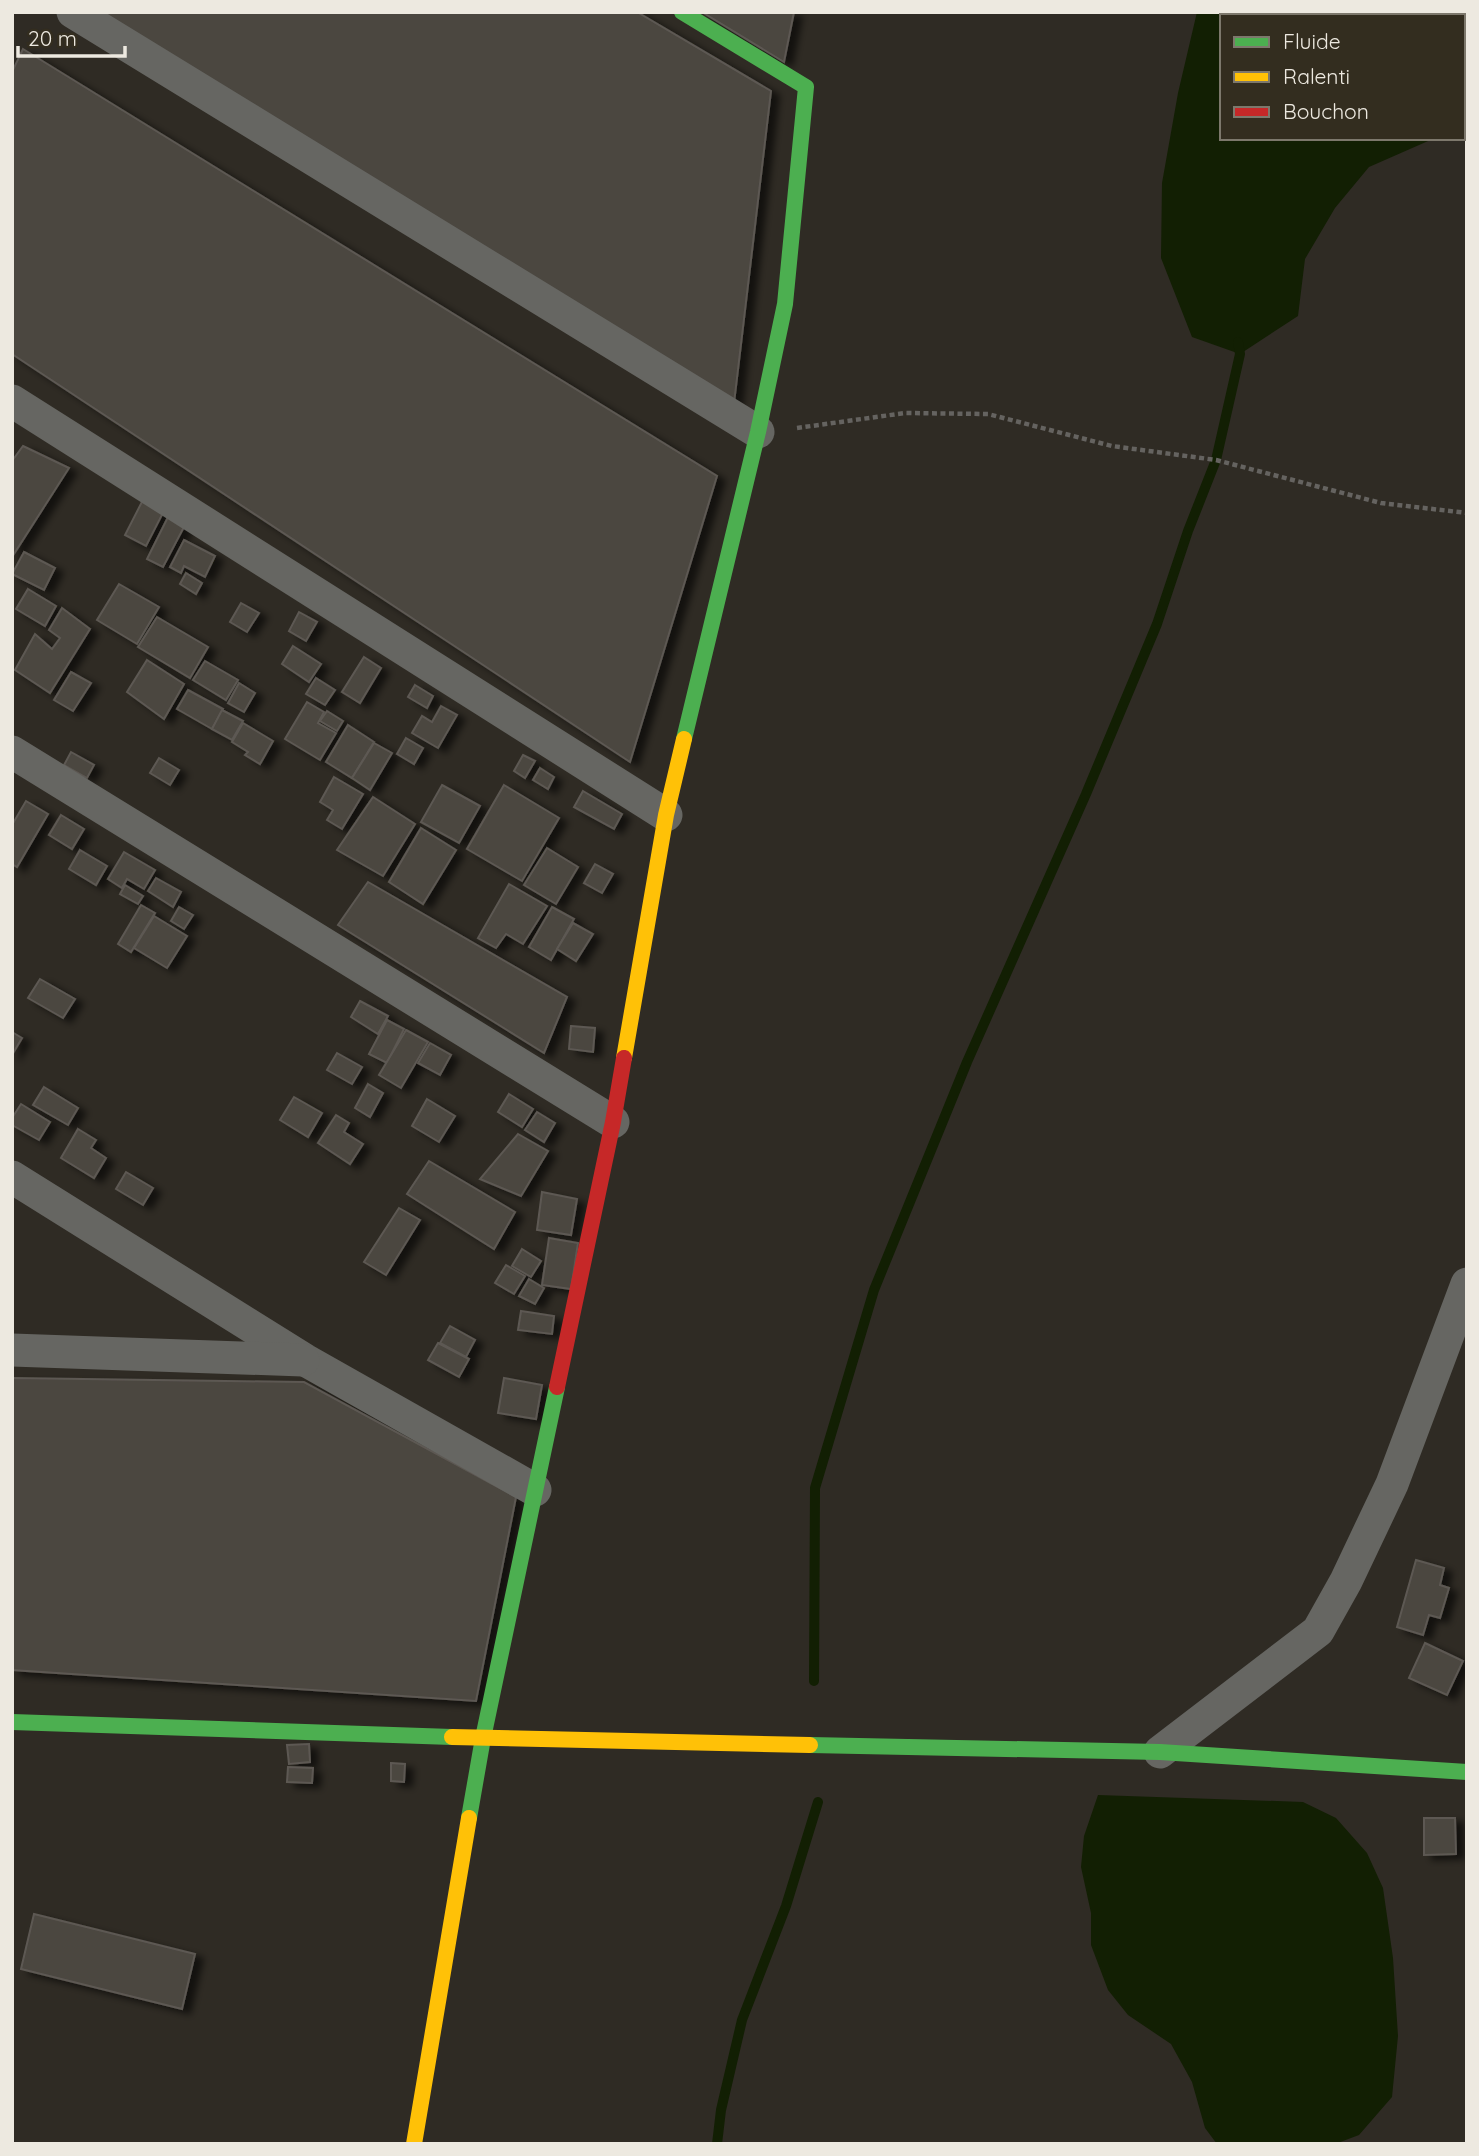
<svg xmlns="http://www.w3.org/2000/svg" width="1479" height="2156" font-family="Quicksand,sans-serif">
	<defs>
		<filter id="shadow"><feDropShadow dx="8" dy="4.5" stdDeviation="3.5" flood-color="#0009"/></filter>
	</defs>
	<rect width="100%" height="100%" fill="#2f2b24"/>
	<g fill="#121f03">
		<path d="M1197,12H1467V126L1463,127V16H1222V138H1435L1369,167L1335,208L1305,259L1298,316L1240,354L1192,337L1161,258L1162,183L1178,93Z"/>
		<path d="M1098,1795L1303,1802L1336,1818L1367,1853L1383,1888L1393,1958L1398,2036L1392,2097L1359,2135L1335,2144H1217L1205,2128L1192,2082L1171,2044L1128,2015L1108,1990L1091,1945V1913L1081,1867L1084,1836Z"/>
	</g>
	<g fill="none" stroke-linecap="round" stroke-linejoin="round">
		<g stroke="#121f03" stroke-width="10">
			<path d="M814,1681L815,1488L874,1290L967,1062L1086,794L1157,624L1188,531L1216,460L1240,354L1238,342"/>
			<path d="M717,2144L721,2110L742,2020L786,1906L818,1802"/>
		</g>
	</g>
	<g fill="#4b4640" stroke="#5d5953" stroke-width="2" filter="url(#shadow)">
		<path d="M85,12H637L771,91L734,403Z"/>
		<path d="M702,12H794L784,62Z"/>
		<path d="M23,49L717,476L630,762L12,354V72Z"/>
		<path d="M23,446L69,468L12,557V461Z"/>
		<path d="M147,492L168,503L146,546L125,535Z"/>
		<path d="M168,517L185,525L163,567L147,559Z"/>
		<path d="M184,540L215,556L205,577L184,566L181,573L170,567Z"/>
		<path d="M24,552L55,568L44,590L12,574Z"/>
		<path d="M186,573L202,583L196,594L180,584Z"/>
		<path d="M119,584L159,607L137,644L97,620Z"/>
		<path d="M28,589L56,606L45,626L16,609Z"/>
		<path d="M241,603L259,613L247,632L230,622Z"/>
		<path d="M62,608L90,629L50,693L15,670L35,634L52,649L60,638L49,630Z"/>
		<path d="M299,612L317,622L306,641L289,631Z"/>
		<path d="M157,617L208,647L190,678L138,647Z"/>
		<path d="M293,646L321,664L309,682L282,664Z"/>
		<path d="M364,657L381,668L360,703L342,692Z"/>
		<path d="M147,660L184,684L164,719L127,692Z"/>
		<path d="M205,661L238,680L226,700L193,680Z"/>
		<path d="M71,672L91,683L73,711L54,700Z"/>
		<path d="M316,678L335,690L325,705L306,694Z"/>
		<path d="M239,683L255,693L244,712L228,703Z"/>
		<path d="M415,685L433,696L427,708L408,697Z"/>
		<path d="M188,690L223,709L212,729L177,709Z"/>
		<path d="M307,702L324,712L318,723L336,733L320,760L285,739Z"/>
		<path d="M441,706L457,715L438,748L412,733L422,716L432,722Z"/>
		<path d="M222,710L243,721L232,740L212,729Z"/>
		<path d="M327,711L343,721L337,731L320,721Z"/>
		<path d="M243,723L273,741L260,764L245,755L248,752L232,742Z"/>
		<path d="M348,725L374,742L352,778L326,762Z"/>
		<path d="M406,738L423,748L414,764L397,754Z"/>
		<path d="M374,743L392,753L370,790L352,778Z"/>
		<path d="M71,752L94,765L87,778L64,765Z"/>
		<path d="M523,755L535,761L525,778L514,771Z"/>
		<path d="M159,758L179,770L170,785L150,773Z"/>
		<path d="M540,768L554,777L548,789L533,780Z"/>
		<path d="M334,777L363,794L342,829L327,820L333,810L320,802Z"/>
		<path d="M442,785L480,806L459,843L421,822Z"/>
		<path d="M504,785L559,818L522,881L467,849Z"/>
		<path d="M583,791L622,814L614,829L574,807Z"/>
		<path d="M373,797L415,824L383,876L337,850Z"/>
		<path d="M26,801L48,814L17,867L12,864V825Z"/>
		<path d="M61,815L84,829L72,849L49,835Z"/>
		<path d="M421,828L456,850L423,904L389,882Z"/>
		<path d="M547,848L578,867L556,904L524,885Z"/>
		<path d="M80,850L107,866L96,885L69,869Z"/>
		<path d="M124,852L155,870L144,889L127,879L122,888L108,879Z"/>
		<path d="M595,864L613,874L602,893L584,883Z"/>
		<path d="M156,878L181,892L173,907L148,891Z"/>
		<path d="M368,882L567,997L544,1053L338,925Z"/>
		<path d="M509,884L547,906L523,944L506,934L496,948L478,938Z"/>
		<path d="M125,885L143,896L138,904L120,894Z"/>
		<path d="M141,905L155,913L131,952L118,944Z"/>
		<path d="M179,907L193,915L184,929L171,921Z"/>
		<path d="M552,907L574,919L551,960L529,947Z"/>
		<path d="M154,916L187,936L167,968L134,948Z"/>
		<path d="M573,923L593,934L576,961L557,949Z"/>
		<path d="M40,979L75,999L63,1018L28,998Z"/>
		<path d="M360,1001L388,1016L378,1034L351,1017Z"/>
		<path d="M387,1020L404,1029L387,1063L369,1054Z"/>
		<path d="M571,1026L595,1028L593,1052L569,1049Z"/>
		<path d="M406,1030L428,1042L401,1088L379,1075Z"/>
		<path d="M12,1032L22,1038L12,1055Z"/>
		<path d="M430,1043L451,1055L440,1075L418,1063Z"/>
		<path d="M337,1053L362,1067L352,1084L327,1070Z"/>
		<path d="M368,1084L383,1093L370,1117L355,1108Z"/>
		<path d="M44,1087L78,1108L68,1125L33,1105Z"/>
		<path d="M509,1094L533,1109L522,1127L498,1112Z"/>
		<path d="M294,1097L322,1113L308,1137L280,1120Z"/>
		<path d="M427,1099L455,1116L439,1142L412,1126Z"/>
		<path d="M21,1104L50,1122L39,1140L12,1125V1118Z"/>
		<path d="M537,1112L555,1123L544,1142L525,1130Z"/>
		<path d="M336,1115L349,1123L344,1132L363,1144L350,1164L318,1143Z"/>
		<path d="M78,1129L96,1140L91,1148L106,1158L94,1178L61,1158Z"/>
		<path d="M518,1134L548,1151L521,1196L480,1179Z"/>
		<path d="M429,1161L515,1212L494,1249L407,1194Z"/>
		<path d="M126,1172L153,1188L143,1205L116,1189Z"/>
		<path d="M542,1192L577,1199L571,1235L537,1230Z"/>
		<path d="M399,1208L420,1220L386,1275L364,1262Z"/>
		<path d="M549,1238L578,1243L571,1289L542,1285Z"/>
		<path d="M522,1249L541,1261L531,1277L512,1266Z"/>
		<path d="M506,1265L525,1276L514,1294L495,1283Z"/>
		<path d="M529,1279L544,1288L535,1304L519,1296Z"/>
		<path d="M521,1311L554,1316L552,1334L518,1330Z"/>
		<path d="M450,1326L475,1340L466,1357L440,1343Z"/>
		<path d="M438,1343L469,1359L459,1377L428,1360Z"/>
		<path d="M12,1378L304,1382L516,1497L476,1701L12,1670Z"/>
		<path d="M504,1378L542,1385L536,1419L498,1413Z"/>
		<path d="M1416,1560L1444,1568L1440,1585L1449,1588L1440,1618L1429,1615L1423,1635L1397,1627Z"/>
		<path d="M1425,1643L1463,1661L1447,1695L1409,1678Z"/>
		<path d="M309,1744L310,1762L289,1764L287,1745Z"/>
		<path d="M391,1763L405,1764L404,1782L391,1781Z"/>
		<path d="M288,1767L313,1768L312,1783L287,1782Z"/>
		<path d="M1424,1818H1455L1456,1854L1424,1855Z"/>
		<path d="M34,1914L195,1954L182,2009L21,1969Z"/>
	</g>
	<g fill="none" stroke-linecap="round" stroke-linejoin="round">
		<path stroke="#656360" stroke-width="4.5" stroke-dasharray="5 3.5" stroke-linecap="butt" d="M797,428L905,413L988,414L1112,446L1216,460L1381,503L1467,513"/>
		<g stroke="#666662" stroke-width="33">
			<path d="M73,12L758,432"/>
			<path d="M12,401L666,815"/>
			<path d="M12,752L613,1122"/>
			<path d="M12,1177L305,1360L535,1490"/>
			<path d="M12,1350L303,1360"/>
			<path d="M1160,1752L1318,1631L1346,1581L1392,1484L1467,1284"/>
		</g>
		<g stroke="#4caf50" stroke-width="16">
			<path d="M682,12L806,87L785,304L758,432L684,739"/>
			<path d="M12,1722L452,1737"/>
			<path d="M810,1745L1160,1752L1467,1772"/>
			<path d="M469,1818L483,1738L557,1387"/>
		</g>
		<g stroke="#ffc107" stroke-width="16">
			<path d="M624,1058L666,815L684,739"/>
			<path d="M452,1737L810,1745"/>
			<path d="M414,2144L469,1818"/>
		</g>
		<path stroke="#c62828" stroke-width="16" d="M557,1387L613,1122L624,1058"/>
	</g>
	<rect width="1479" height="2156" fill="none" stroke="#ede9e0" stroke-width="28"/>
	<rect x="1220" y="14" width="245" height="126" fill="#332d1f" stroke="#7d786c" stroke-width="2"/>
	<rect x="1234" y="37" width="35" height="10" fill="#4caf50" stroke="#7d786c" stroke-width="2"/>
	<text x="1283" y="49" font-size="21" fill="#ede9e0">Fluide</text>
	<rect x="1234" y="72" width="35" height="10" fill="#ffc107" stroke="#7d786c" stroke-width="2"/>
	<text x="1283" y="84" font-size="21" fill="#ede9e0">Ralenti</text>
	<rect x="1234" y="107" width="35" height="10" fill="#c62828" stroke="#7d786c" stroke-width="2"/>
	<text x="1283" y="119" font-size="21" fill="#ede9e0">Bouchon</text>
	<path d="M18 46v10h107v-10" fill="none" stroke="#ede9e0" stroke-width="3.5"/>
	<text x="28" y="46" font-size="21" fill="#ede9e0" stroke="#332d1f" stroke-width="5" paint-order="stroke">20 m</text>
</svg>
